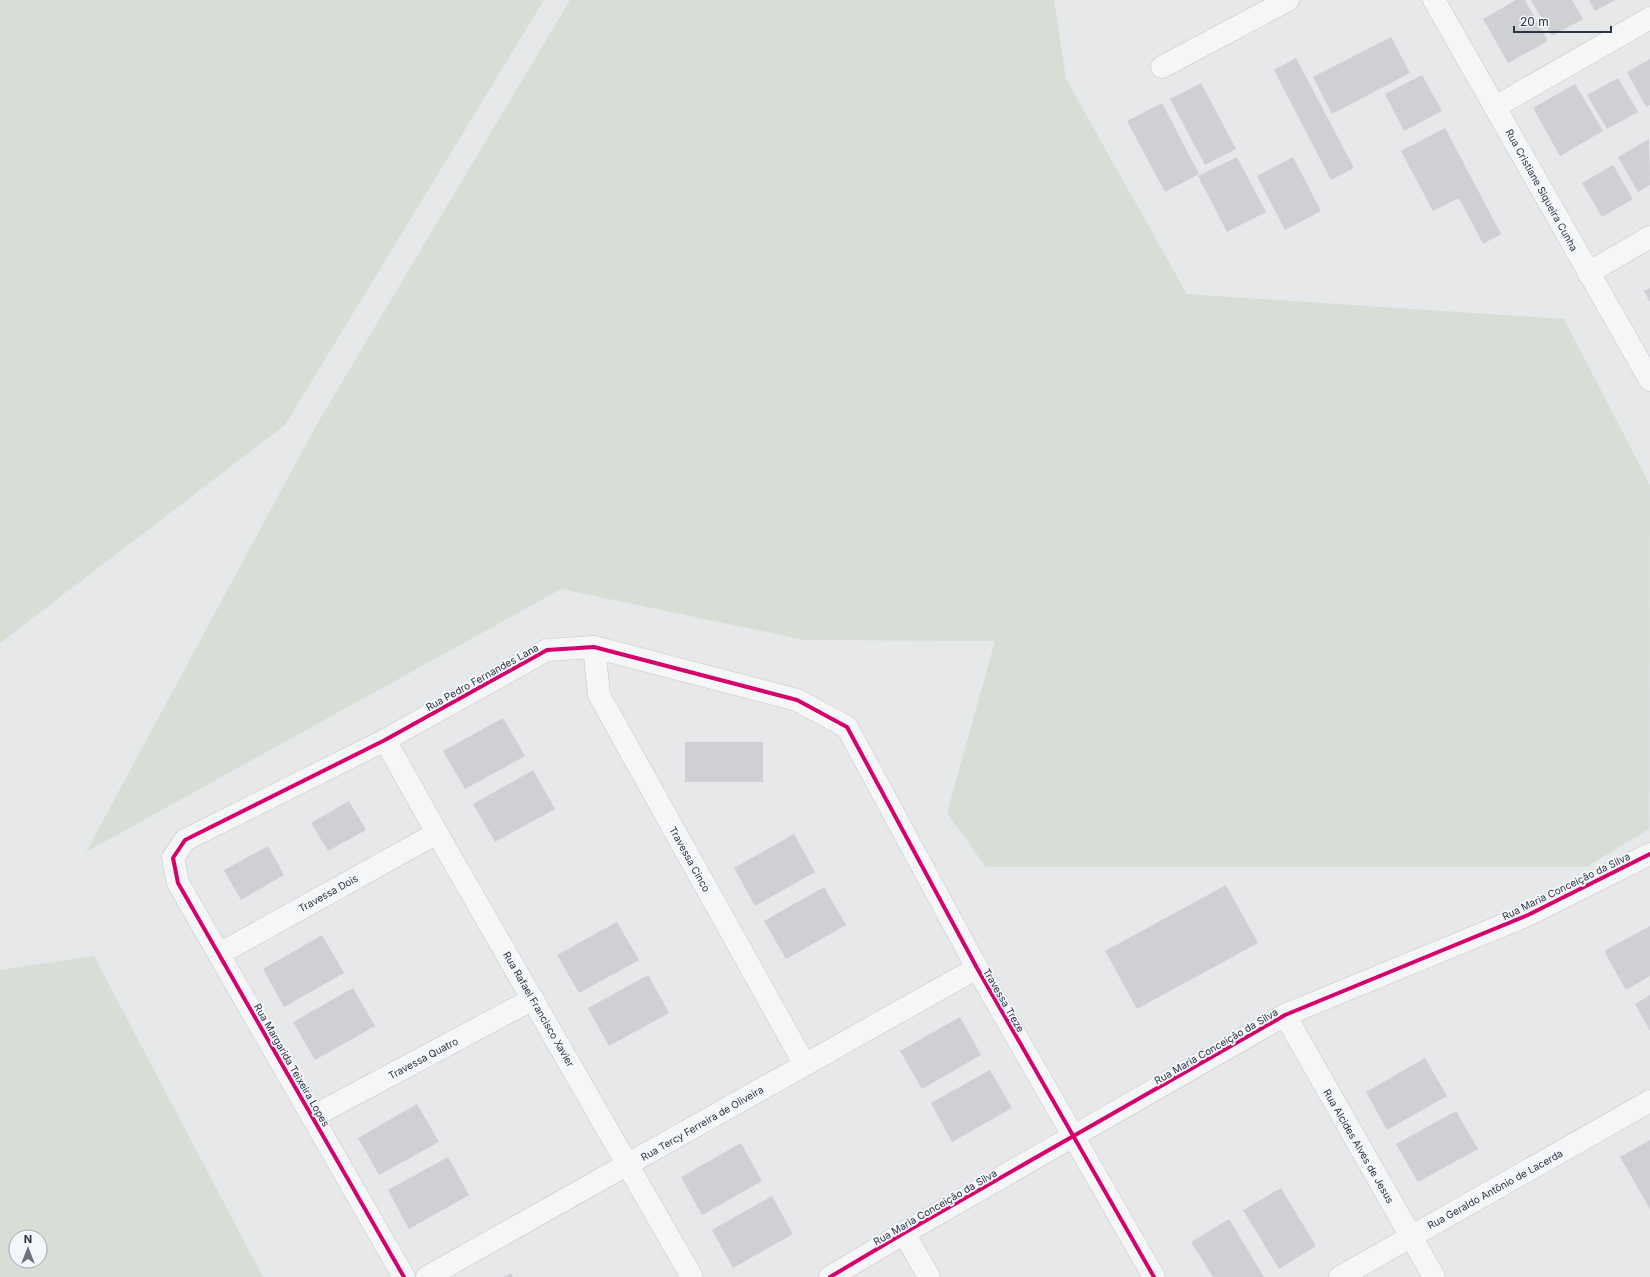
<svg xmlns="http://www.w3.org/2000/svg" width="1650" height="1277" font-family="Inter,sans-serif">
	<rect width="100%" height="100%" fill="#e6e8ea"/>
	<g fill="#d6ded6" fill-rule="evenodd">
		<path d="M0,0H544L285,425L0,643Z"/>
		<path d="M570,0H1054L1066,79L1187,294L1564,319L1650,485L1649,829L1586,867H986L947,813L995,641L805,640L561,589L86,852L317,424Z"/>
		<path d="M94,956L263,1277H0V970ZM16,1237H40V1261H16Z"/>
	</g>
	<g fill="#ced0d3">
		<path d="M1516,0H1525L1548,41L1508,63L1483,19Z"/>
		<path d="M1531,0H1572L1583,19L1552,36Z"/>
		<path d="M1589,0H1615L1595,11Z"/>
		<path d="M1391,37L1410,73L1332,114L1313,77Z"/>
		<path d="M1296,58L1354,168L1331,180L1274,70Z"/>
		<path d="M1650,59V105L1646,107L1627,72Z"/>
		<path d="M1422,75L1442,111L1404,131L1385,94Z"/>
		<path d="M1618,78L1638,112L1607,129L1587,95Z"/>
		<path d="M1201,83L1236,149L1205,165L1170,99Z"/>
		<path d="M1575,84L1603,131L1560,156L1533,108Z"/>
		<path d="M1162,103L1199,174L1165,192L1127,121Z"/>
		<path d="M1445,128L1501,234L1483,244L1459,198L1433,211L1401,151Z"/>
		<path d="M1649,139L1650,185L1638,192L1618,157Z"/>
		<path d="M1237,157L1266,212L1227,232L1198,176Z"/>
		<path d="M1293,157L1321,211L1285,230L1257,176Z"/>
		<path d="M1613,165L1633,199L1602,217L1582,183Z"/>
		<path d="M1650,288V302L1644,291Z"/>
		<path d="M503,718L525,756L465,789L443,751Z"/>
		<rect x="685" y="742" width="78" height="40"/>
		<path d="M533,770L555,809L495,842L473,804Z"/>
		<path d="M349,801L366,830L328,851L311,823Z"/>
		<path d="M794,834L815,872L755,906L734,868Z"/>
		<path d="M268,846L284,875L241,900L224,870Z"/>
		<path d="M1226,885L1258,943L1137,1009L1105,951Z"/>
		<path d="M824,887L846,925L786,959L764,921Z"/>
		<path d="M617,922L639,960L579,993L557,955Z"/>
		<path d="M1650,926V976L1626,990L1604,951Z"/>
		<path d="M322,935L344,973L284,1007L263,969Z"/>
		<path d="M648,975L669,1013L609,1046L588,1008Z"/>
		<path d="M353,988L375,1026L315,1060L293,1022Z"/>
		<path d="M1650,995V1031L1635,1004Z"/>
		<path d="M960,1017L981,1055L922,1089L900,1051Z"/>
		<path d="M1425,1058L1447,1096L1387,1130L1366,1092Z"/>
		<path d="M990,1070L1012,1108L952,1142L931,1103Z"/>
		<path d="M417,1104L439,1142L379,1175L358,1138Z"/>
		<path d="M1456,1111L1478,1149L1418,1182L1396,1144Z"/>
		<path d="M1650,1140V1209L1620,1157Z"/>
		<path d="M741,1143L762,1181L702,1215L681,1177Z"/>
		<path d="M448,1157L469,1195L409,1229L388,1190Z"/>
		<path d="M1281,1188L1316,1246L1279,1269L1243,1210Z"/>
		<path d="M772,1196L793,1234L733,1268L712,1230Z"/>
		<path d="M1229,1219L1264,1277H1213L1191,1242Z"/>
		<path d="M511,1273L513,1277H504Z"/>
	</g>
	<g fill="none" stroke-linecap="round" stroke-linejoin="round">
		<defs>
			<g id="minor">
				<path d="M1434,0L1650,380"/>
				<path d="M1162,67L1288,0"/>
				<path d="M1495,107L1650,18"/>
				<path d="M1588,273L1650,237"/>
				<path d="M594,647L599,695L805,1065"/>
				<path d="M385,740L437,833L692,1277"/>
				<path d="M219,954L437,833"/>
				<path d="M1285,1015L1434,1277"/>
				<path d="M312,1117L533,999"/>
				<path d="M904,1233L929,1277"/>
				<path d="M404,1277L178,883L173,858L185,840L385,740L547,650L594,647L797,700L847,727L977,968L1154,1277"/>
				<path d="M427,1277L977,968"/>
				<path d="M830,1277L904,1233L1285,1015L1528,915L1650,854"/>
				<path d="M1340,1277L1650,1101"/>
			</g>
		</defs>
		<use href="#minor" stroke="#c4c6c8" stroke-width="23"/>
		<use href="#minor" stroke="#f5f6f7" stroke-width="22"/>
		<defs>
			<g id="cycleway">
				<path d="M404,1277L178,883L173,858L185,840L385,740L547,650L594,647L797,700L847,727L977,968L1154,1277"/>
				<path d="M830,1277L904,1233L1285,1015L1528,915L1650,854"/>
			</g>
		</defs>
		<use href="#cycleway" stroke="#f4f6f9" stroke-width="6"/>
		<use href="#cycleway" stroke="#d6006c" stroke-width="4"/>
	</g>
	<g text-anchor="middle" stroke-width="4" stroke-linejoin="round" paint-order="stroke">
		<g font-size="10" fill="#2b3445" stroke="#f4f6f9">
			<text transform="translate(1542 190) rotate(61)" y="4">Rua Cristiane Siqueira Cunha</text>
			<text transform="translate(482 677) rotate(-29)" y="4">Rua Pedro Fernandes Lana</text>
			<text transform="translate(690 859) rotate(61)" y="4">Travessa Cinco</text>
			<text transform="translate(1566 886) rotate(-26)" y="4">Rua Maria Conceição da Silva</text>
			<text transform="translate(328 893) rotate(-29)" y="4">Travessa Dois</text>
			<text transform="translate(1004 1000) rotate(60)" y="4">Travessa Treze</text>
			<text transform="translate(539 1009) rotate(60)" y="4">Rua Rafael Francisco Xavier</text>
			<text transform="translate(1216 1046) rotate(-30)" y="4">Rua Maria Conceição da Silva</text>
			<text transform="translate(423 1058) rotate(-28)" y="4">Travessa Quatro</text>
			<text transform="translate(292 1065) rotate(60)" y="4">Rua Margarida Teixeira Lopes</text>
			<text transform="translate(702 1123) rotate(-30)" y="4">Rua Tercy Ferreira de Oliveira</text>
			<text transform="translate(1359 1146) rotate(60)" y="4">Rua Alcides Alves de Jesus</text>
			<text transform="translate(1495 1189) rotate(-29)" y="4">Rua Geraldo Antônio de Lacerda</text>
			<text transform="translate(935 1207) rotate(-30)" y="4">Rua Maria Conceição da Silva</text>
		</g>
	</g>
	<g transform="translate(28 1249)"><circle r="19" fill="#f4f6f9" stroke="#a4a8b1"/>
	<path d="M0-3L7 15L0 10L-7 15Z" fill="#6c737f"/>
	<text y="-6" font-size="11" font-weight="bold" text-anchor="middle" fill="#2b3445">N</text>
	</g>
	<path d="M1514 26v6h97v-6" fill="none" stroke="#2b3445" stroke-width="2"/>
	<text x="1520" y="26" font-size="12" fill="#2b3445" stroke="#f4f6f9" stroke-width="3" paint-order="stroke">20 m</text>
</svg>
